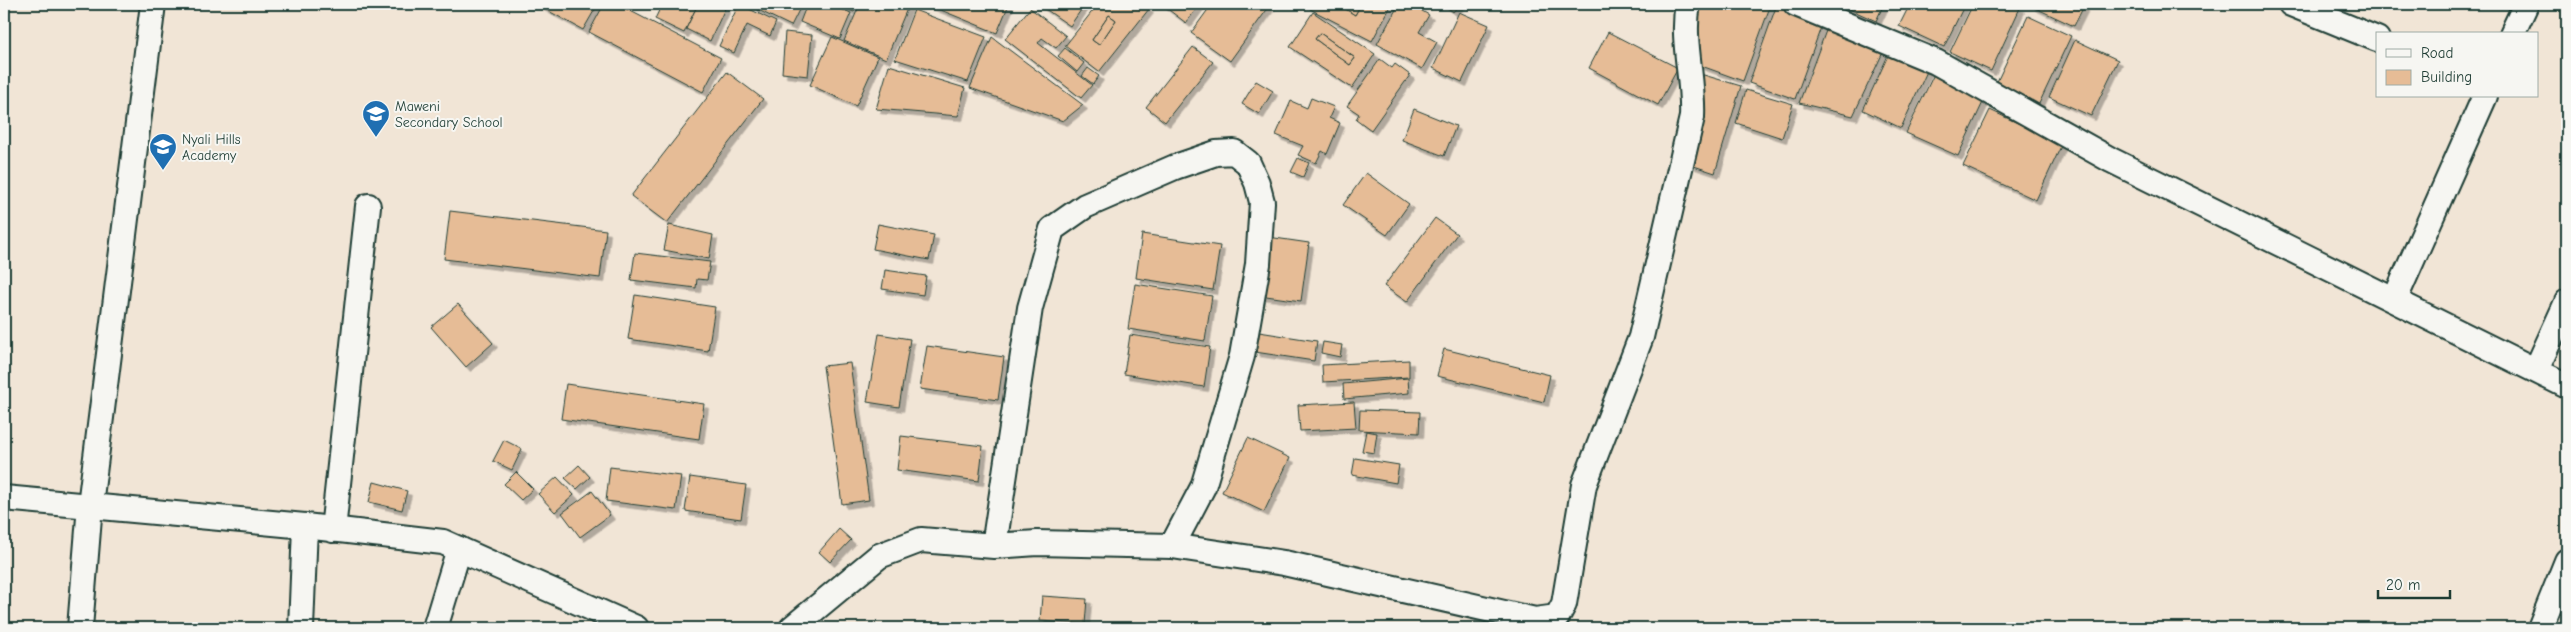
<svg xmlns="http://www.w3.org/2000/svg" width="2571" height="632" font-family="'Comic Neue',sans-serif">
	<defs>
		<filter id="shadow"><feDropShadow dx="4.5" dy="4.5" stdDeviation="0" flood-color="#0004"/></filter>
	</defs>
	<rect width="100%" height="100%" fill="#f1e5d6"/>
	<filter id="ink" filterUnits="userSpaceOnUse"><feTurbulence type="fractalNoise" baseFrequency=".02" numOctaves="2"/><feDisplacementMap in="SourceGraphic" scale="10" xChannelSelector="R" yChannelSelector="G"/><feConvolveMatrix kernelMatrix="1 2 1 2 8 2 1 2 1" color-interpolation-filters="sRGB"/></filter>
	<g filter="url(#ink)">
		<g fill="#e6bc96" stroke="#1f3d34" fill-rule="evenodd" filter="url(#shadow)">
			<path d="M536,4H598L583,30Z"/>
			<path d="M604,4H617L721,58L703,92L589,32Z"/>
			<path d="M662,4H698L684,33L655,19Z"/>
			<path d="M698,4H727L710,41L686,29Z"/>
			<path d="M739,4L776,22L770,36L747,25L734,53L719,46Z"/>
			<path d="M756,4H791L800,8L791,26L754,8Z"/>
			<path d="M807,4H828L851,13L840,39L800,22Z"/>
			<path d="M842,4H857L854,12L840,7Z"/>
			<path d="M860,4H909L886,59L844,41Z"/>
			<path d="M926,4H971L979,7L980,4H1009L997,33Z"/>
			<path d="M1038,4H1085L1070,26Z"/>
			<path d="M1098,4H1142L1149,9L1099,72L1065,46ZM1109,15L1116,20L1099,45L1092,40Z"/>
			<path d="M1161,4H1200L1186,23Z"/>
			<path d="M1212,4H1271L1230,61L1191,33Z"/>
			<path d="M1313,4H1347L1344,8L1355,15L1361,4H1392L1372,41L1310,9Z"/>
			<path d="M1347,4H1361L1355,15L1344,8Z"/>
			<path d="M1399,4H1419L1417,8L1429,15L1419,32L1437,42L1422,69L1377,44Z"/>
			<path d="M1443,4H1460L1453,12Z"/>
			<path d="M1695,4H1771L1743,81L1696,64Z"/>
			<path d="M1777,4L1824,19L1795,99L1749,83Z"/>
			<path d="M1838,4H1884L1876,21Z"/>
			<path d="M1910,4H1965L1944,47L1899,26Z"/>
			<path d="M1973,4H2012L2020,8L1991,71L1950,52Z"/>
			<path d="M2032,4H2085L2074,26L2031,6Z"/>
			<path d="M1030,8L1066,36L1056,48L1042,38L1038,43L1092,85L1081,98L1005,39Z"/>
			<path d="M914,10L986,37L968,82L895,59Z"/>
			<path d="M1313,12L1375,54L1352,88L1290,47ZM1320,33L1355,58L1350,65L1315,39Z"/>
			<path d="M1459,12L1489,25L1462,82L1433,68Z"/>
			<path d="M1109,15L1116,20L1099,45L1092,40Z"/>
			<path d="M2028,16L2071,36L2037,108L1994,88Z"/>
			<path d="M1830,20L1886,46L1853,116L1799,103Z"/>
			<path d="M785,32L812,35L808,76L782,73Z"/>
			<path d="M1608,32L1678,68L1658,105L1589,68Z"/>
			<path d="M1320,33L1355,58L1350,65L1315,39Z"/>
			<path d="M832,37L878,57L856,106L810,85Z"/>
			<path d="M992,37L1083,105L1063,121L970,88Z"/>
			<path d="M2075,40L2118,60L2091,116L2049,97Z"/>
			<path d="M1193,47L1213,62L1165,122L1146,107Z"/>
			<path d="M1065,48L1084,63L1077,72L1058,56Z"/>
			<path d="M1891,49L1929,67L1901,128L1863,110Z"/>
			<path d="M1380,59L1392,68L1395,64L1410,75L1371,130L1356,119L1359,114L1347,106Z"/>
			<path d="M889,65L965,88L958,116L876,109Z"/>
			<path d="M1088,68L1099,76L1093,84L1082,76Z"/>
			<path d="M727,72L763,99L667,223L631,196Z"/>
			<path d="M1697,73L1741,86L1715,173L1691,165Z"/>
			<path d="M1934,74L1985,98L1958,156L1906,133Z"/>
			<path d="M1256,81L1273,91L1259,114L1242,104Z"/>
			<path d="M1746,90L1793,104L1782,138L1736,123Z"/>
			<path d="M1311,98L1334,107L1329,118L1340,123L1327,154L1322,151L1316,163L1298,155L1303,146L1276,135L1291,101L1307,108Z"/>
			<path d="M1414,109L1456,126L1444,156L1402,140Z"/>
			<path d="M1990,110L2062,144L2036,200L1963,166Z"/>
			<path d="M1298,158L1309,163L1303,177L1291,172Z"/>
			<path d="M1366,173L1409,204L1387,235L1343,205Z"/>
			<path d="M450,211L606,230L600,278L444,259Z"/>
			<path d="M1435,218L1457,234L1407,302L1384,286Z"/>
			<path d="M878,224L934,235L929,260L873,249Z"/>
			<path d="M669,225L713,235L709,259L664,250Z"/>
			<path d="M1142,234L1220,246L1213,290L1136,278Z"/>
			<path d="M1268,237L1309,243L1301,301L1259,295Z"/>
			<path d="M635,253L710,262L707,280L697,279L696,288L631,280Z"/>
			<path d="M885,270L926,276L923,295L882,289Z"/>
			<path d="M1135,284L1212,296L1205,341L1128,329Z"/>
			<path d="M635,295L715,307L708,351L628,339Z"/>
			<path d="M458,304L493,343L466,367L431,327Z"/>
			<path d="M1259,332L1317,341L1314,361L1255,352Z"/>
			<path d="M879,334L910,339L899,407L867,402Z"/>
			<path d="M1130,335L1210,347L1204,387L1124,374Z"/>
			<path d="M1323,342L1342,345L1340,357L1321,353Z"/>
			<path d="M927,346L1004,357L998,400L920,389Z"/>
			<path d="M1444,349L1550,375L1544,402L1437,376Z"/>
			<path d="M1409,360V377L1323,382L1322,365Z"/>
			<path d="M850,363L869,500L842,504L823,366Z"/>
			<path d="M1408,378L1409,393L1344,399L1343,384Z"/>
			<path d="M566,384L704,404L699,439L561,419Z"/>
			<path d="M1354,402L1356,428L1300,431L1298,405Z"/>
			<path d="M1360,410L1420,412L1419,433L1359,430Z"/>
			<path d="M1366,431L1377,433L1374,453L1362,451Z"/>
			<path d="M901,436L983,446L979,481L897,470Z"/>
			<path d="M1248,438L1290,458L1264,512L1222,492Z"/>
			<path d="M504,440L522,449L512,470L493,461Z"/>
			<path d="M1355,458L1399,465L1396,483L1352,475Z"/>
			<path d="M579,465L590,477L577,489L565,478Z"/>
			<path d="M610,467L681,476L676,510L606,501Z"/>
			<path d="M516,472L533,489L521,500L504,484Z"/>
			<path d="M557,477L574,495L555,512L538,494Z"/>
			<path d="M690,477L746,485L741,519L685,511Z"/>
			<path d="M374,482L407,491L402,510L369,502Z"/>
			<path d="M592,491L610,515L580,537L562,513Z"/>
			<path d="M839,529L851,540L830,562L819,552Z"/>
			<path d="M1042,596L1087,599L1085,624L1040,621Z"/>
		</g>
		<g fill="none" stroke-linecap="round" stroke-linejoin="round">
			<defs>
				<g id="minor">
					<path d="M1796,4L1936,62L2111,160L2567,386"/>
					<path d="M2291,4L2377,39"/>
					<path d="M2512,34L2526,4"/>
					<path d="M2395,299L2485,96"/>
					<path d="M2536,370L2567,302"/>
					<path d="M4,498L305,526L443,542L636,628"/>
					<path d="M333,530L368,206"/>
					<path d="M1172,546L1284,563L1535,620L1557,617L1564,604L1584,485L1641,337L1692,117C1694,79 1681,41 1688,4"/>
					<path d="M80,628L90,505L153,4"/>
					<path d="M301,628L305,526"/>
					<path d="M435,628L459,549"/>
					<path d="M792,628L879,556L921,540L994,546L1037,543L1172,546L1203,487L1242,356L1258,264L1262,202L1257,183L1248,163L1234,152L1216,153L1175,167L1085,206L1052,229L1030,308L994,546"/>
					<path d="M2540,628L2567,561"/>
				</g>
			</defs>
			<use href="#minor" stroke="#1f3d34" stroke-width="28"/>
			<use href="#minor" stroke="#f6f6f2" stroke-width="24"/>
		</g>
	</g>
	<defs>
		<symbol id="school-pin" viewBox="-11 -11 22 30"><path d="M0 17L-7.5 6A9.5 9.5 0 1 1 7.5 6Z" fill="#1f6fb2" stroke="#f6f6f2"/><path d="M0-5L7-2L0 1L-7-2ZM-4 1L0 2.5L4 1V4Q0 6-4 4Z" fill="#fff"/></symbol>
	</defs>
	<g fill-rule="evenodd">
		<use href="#school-pin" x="360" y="98" width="32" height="43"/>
		<use href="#school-pin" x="147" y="131" width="32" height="43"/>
	</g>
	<g text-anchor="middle" stroke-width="4" stroke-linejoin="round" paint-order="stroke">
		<g font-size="14" fill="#1f3d34" stroke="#f6f6f2" text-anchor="start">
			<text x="395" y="111">Maweni<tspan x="395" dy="16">Secondary School</tspan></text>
			<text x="182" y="144">Nyali Hills<tspan x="182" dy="16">Academy</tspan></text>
		</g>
	</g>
	<rect width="2571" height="632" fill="none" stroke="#f6f6f2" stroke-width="20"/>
	<rect x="10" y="10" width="2551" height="612" fill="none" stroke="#1f3d34" stroke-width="2" filter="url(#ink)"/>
	<rect x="2376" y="32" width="162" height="65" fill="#f6f6f2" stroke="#a0aca6"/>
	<rect x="2386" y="49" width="25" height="8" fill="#f6f6f2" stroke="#a0aca6"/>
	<text x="2421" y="58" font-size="15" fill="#1f3d34">Road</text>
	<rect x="2386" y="70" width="25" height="15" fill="#e6bc96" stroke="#a0aca6"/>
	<text x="2421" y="82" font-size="15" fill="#1f3d34">Building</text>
	<path d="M2378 590v8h72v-8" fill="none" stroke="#1f3d34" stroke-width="2.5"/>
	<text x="2386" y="590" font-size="15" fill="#1f3d34" stroke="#f6f6f2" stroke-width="4" paint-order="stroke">20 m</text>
</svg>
